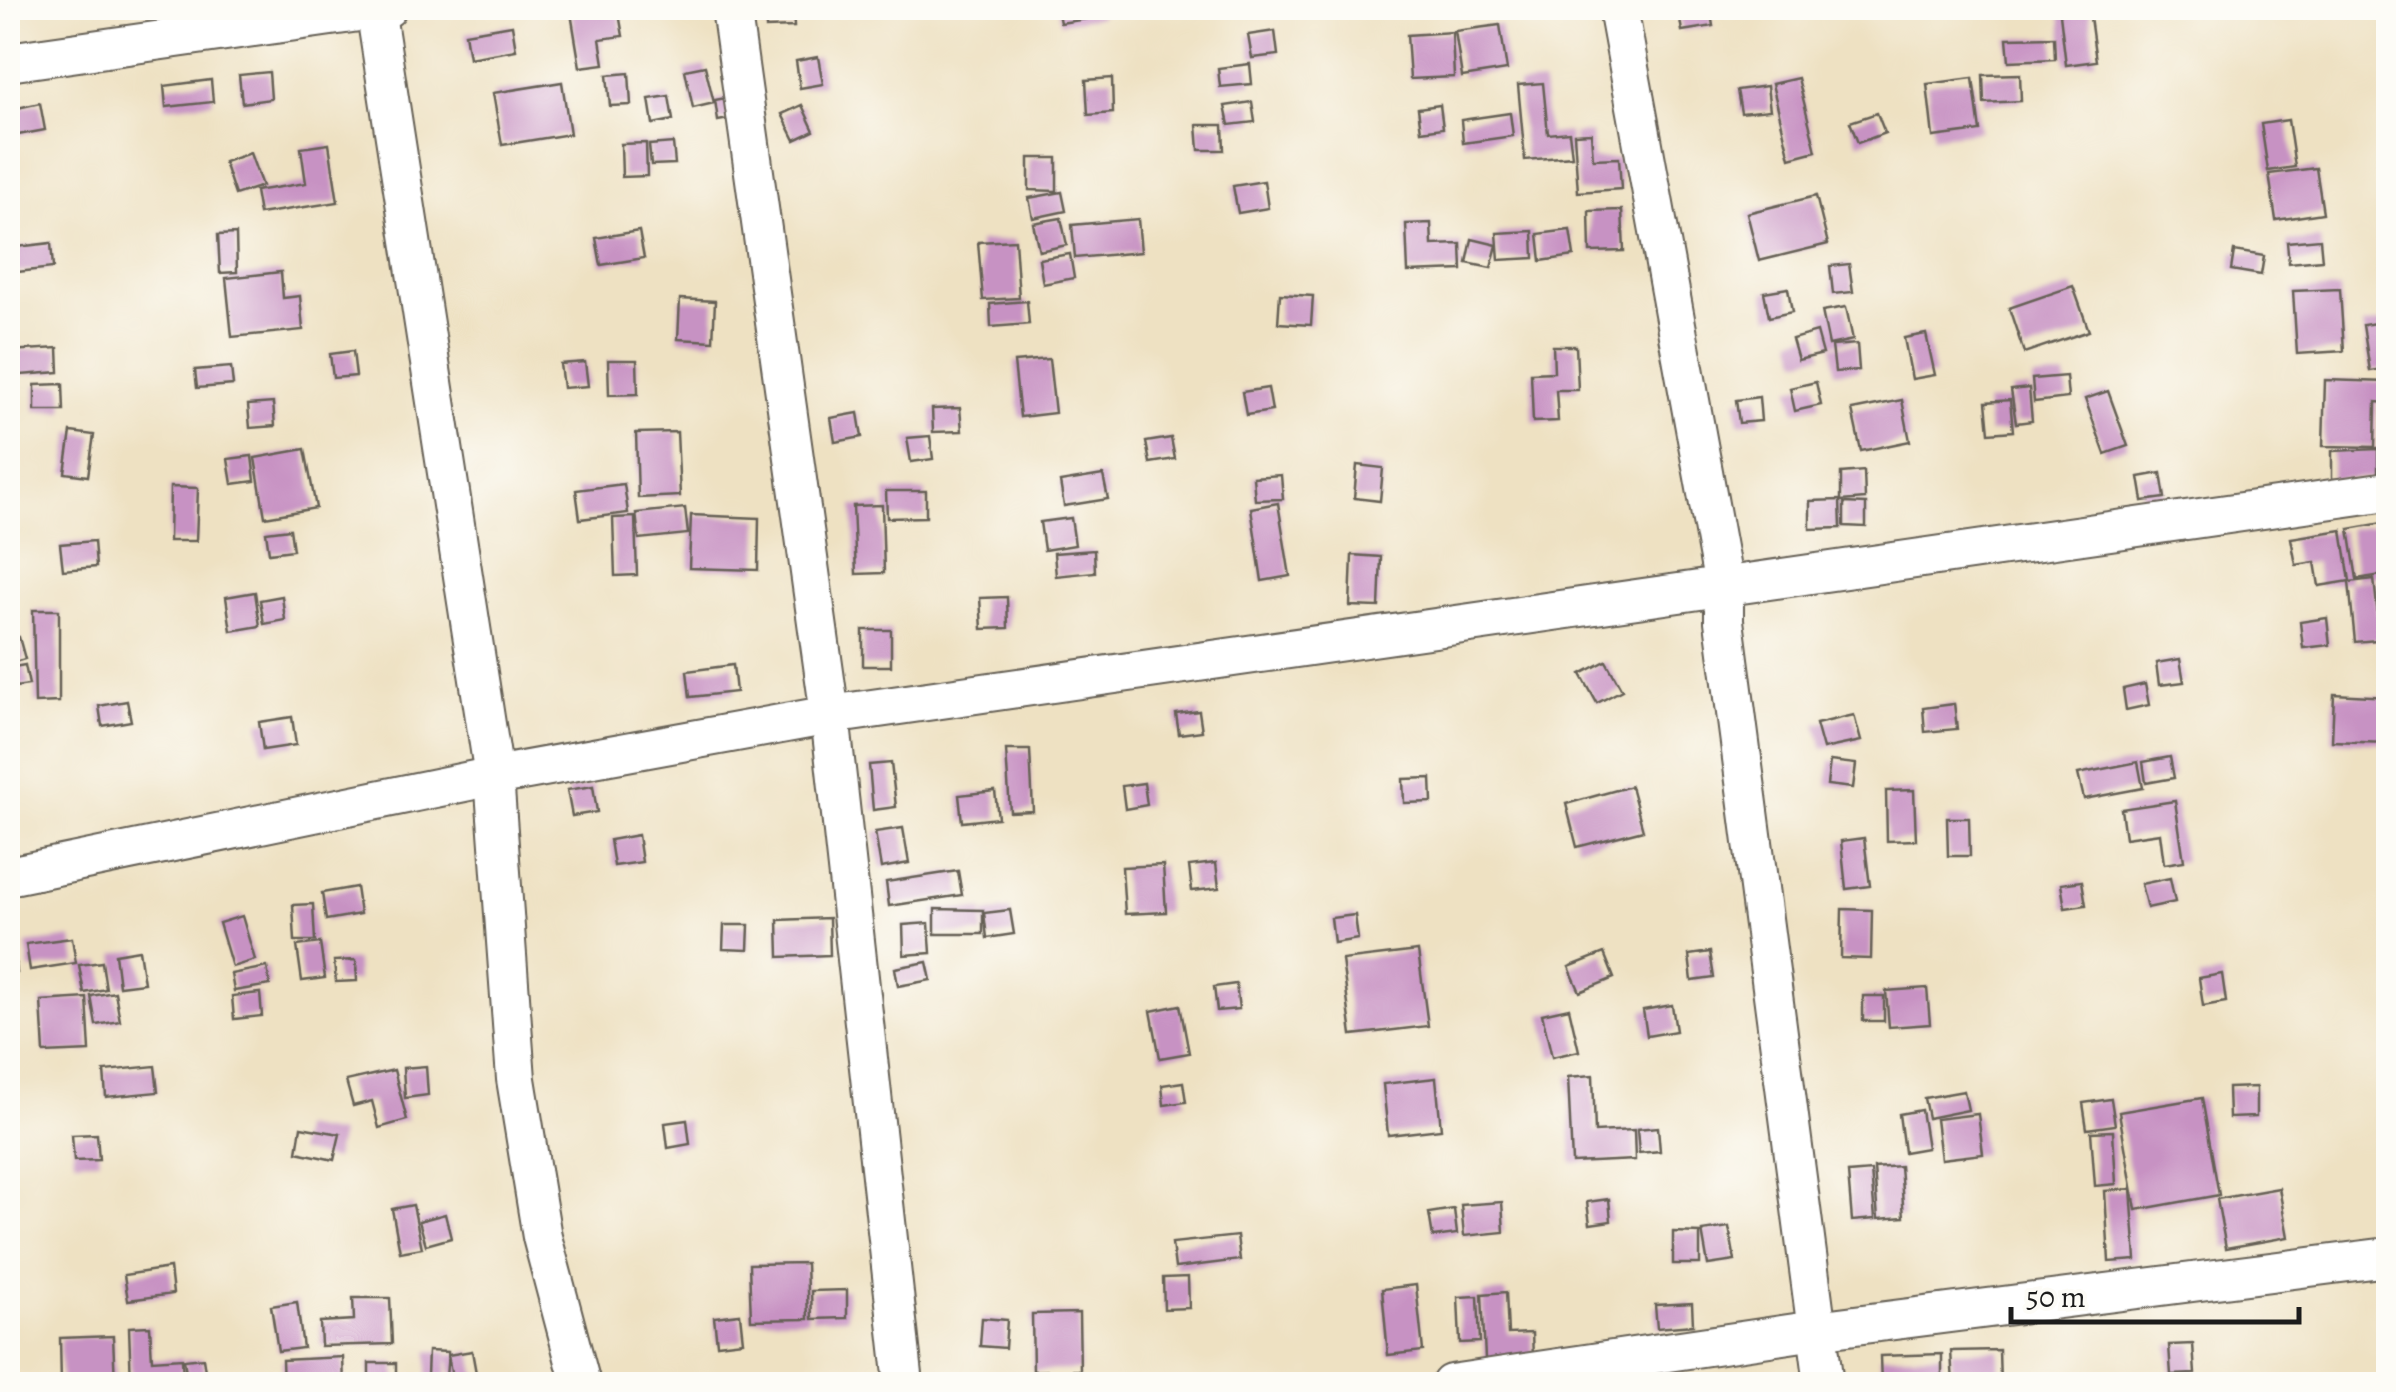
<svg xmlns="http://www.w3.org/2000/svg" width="2396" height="1392" font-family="Alegreya,serif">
	<rect width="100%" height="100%" fill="#fdfcf7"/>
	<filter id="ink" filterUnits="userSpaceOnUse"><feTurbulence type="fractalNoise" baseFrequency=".01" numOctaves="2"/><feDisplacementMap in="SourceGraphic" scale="20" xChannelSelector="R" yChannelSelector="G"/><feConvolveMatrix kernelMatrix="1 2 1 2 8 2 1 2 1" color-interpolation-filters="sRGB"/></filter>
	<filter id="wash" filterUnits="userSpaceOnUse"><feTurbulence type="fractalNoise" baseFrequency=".0048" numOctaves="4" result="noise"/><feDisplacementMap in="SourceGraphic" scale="40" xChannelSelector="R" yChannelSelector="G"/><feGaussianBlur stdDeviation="2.25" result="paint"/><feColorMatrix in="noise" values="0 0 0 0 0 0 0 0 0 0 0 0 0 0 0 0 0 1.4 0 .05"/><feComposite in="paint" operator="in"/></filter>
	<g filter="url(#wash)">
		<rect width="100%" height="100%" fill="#eee1c2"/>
		<g id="blocks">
			<g fill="#c792c3">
				<path d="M618,8L623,36L600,39L604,64L580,67L571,13Z"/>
				<path d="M765,8H793L794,27L766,28Z"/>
				<path d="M1057,8H1099L1100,17L1060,23Z"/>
				<path d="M1678,8H1710L1713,26L1682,31Z"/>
				<path d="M2089,10L2096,61L2066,65L2060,14Z"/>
				<path d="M512,25L516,50L469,58L465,33Z"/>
				<path d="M1500,25L1507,70L1462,77L1455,31Z"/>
				<path d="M1275,31L1278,55L1252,58L1248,35Z"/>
				<path d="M1452,32L1454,77L1410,79L1407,35Z"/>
				<path d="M2054,37L2055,59L2009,61L2007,38Z"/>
				<path d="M818,57L823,84L800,88L796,61Z"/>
				<path d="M1250,64L1252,84L1220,87L1218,68Z"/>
				<path d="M705,66L714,103L693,108L685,70Z"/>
				<path d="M269,72L271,99L242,103L239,75Z"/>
				<path d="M629,73L631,105L610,106L607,75Z"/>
				<path d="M2020,74L2021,101L1984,103L1983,75Z"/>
				<path d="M1112,78L1113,113L1088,115L1086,80Z"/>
				<path d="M1798,78L1816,151L1790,158L1772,84Z"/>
				<path d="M1973,78L1980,131L1933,137L1927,84Z"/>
				<path d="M211,80L213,102L166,107L164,86Z"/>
				<path d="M562,82L570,134L502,145L493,93Z"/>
				<path d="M1543,83L1548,134L1569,132L1572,156L1525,160L1518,85Z"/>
				<path d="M1767,86L1770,110L1741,113L1737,90Z"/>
				<path d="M741,95L745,116L718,121L715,100Z"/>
				<path d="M669,96L673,120L653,124L649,99Z"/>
				<path d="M1252,102L1255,122L1229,125L1225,106Z"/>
				<path d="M40,103L45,130L18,135L13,109Z"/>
				<path d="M802,105L814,131L795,140L782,114Z"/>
				<path d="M1440,105L1443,128L1421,131L1418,108Z"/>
				<path d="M1510,113L1513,136L1463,143L1461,120Z"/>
				<path d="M1877,113L1885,133L1858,143L1850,122Z"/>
				<path d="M2288,120L2295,167L2268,171L2261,124Z"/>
				<path d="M1197,125H1223L1224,150H1199Z"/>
				<path d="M1591,133L1593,159L1619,158L1621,189L1578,192L1574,134Z"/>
				<path d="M646,143L647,176L622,177L621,144Z"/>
				<path d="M673,143L675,164L651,165L649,145Z"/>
				<path d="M329,144L338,202L259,214L255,191L306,183L301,148Z"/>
				<path d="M250,153L262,186L235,195L224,162Z"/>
				<path d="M1029,158H1057V191L1029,190Z"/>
				<path d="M2316,168L2323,213L2276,220L2269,174Z"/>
				<path d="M1264,181L1268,208L1238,213L1233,186Z"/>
				<path d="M1062,192L1066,211L1033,218L1029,198Z"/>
				<path d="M1816,196L1828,244L1759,261L1747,213Z"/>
				<path d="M1622,210L1624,251L1590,252L1589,211Z"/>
				<path d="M1061,218L1067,245L1039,251L1033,223Z"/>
				<path d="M1138,219L1141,252L1075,258L1072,225Z"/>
				<path d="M1431,223L1432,245L1461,244L1462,270L1408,272L1406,224Z"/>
				<path d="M1570,230L1574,256L1541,261L1538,234Z"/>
				<path d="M639,231L644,258L601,265L596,238Z"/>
				<path d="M1533,231L1534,258L1499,260L1497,233Z"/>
				<path d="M236,234L237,272L220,273L218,235Z"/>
				<path d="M1472,239L1497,245L1491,268L1467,263Z"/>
				<path d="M2320,239L2322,260L2289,263L2287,242Z"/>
				<path d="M1015,240L1019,298L983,300L978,242Z"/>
				<path d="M51,243L53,268L8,273V248Z"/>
				<path d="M2234,251L2264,256L2261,275L2231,270Z"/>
				<path d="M1070,254L1074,278L1043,284L1039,259Z"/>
				<path d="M1849,264L1853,292L1833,294L1830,266Z"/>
				<path d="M281,272L283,298L300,296L303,330L232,337L226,278Z"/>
				<path d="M2073,286L2089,331L2024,353L2009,308Z"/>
				<path d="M1788,288L1792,312L1769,317L1764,292Z"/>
				<path d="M2340,289L2344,351L2297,354L2293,291Z"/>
				<path d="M1280,294L1313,296L1311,325L1278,323Z"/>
				<path d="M680,299L715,301L713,341L678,339Z"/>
				<path d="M1027,301L1029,324L991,327L990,304Z"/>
				<path d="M1846,307L1853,340L1829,345L1822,311Z"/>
				<path d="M2388,321V368L2370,371L2363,325Z"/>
				<path d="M1817,332L1823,354L1798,360L1792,339Z"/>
				<path d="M1926,334L1935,375L1912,379L1904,338Z"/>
				<path d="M1857,344L1859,370L1835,372L1832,346Z"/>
				<path d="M1553,346H1576L1578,390H1556L1558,421L1533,422L1531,373L1554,372Z"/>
				<path d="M58,348L59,372L8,376V351Z"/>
				<path d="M353,351L356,376L333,378L330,354Z"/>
				<path d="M1049,359L1055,413L1020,417L1014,362Z"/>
				<path d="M608,360H637L638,394L609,395Z"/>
				<path d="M585,362L588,386L563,388L560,364Z"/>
				<path d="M231,367L233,385L197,388L195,370Z"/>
				<path d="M2066,376L2068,398L2034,402L2032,379Z"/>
				<path d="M2325,380L2388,382V403L2376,402L2375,447L2323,446Z"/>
				<path d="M1816,382L1821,405L1795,411L1790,388Z"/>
				<path d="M63,384L64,411H35V385Z"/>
				<path d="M1268,388L1272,411L1246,415L1242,392Z"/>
				<path d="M2029,388L2032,421L2016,423L2011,390Z"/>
				<path d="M2108,391L2128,446L2105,454L2085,399Z"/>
				<path d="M1759,397L1761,421L1739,423L1736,400Z"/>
				<path d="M1902,400L1910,441L1861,451L1852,410Z"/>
				<path d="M2010,400L2013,431L1989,433L1986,402Z"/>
				<path d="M273,403L275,426L250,428L248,405Z"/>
				<path d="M960,408L962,431L933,432L932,409Z"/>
				<path d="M858,413L862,437L835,442L831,418Z"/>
				<path d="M71,432L94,435L88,476L65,473Z"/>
				<path d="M677,432L680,496L638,498L636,433Z"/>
				<path d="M930,436L933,459L911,462L907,438Z"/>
				<path d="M1171,438L1175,459L1150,463L1146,442Z"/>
				<path d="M305,449L316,508L265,517L255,458Z"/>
				<path d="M2378,449V478L2332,479V451Z"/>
				<path d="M252,456L255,481L232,484L228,459Z"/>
				<path d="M1357,465L1383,468L1380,501L1354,498Z"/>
				<path d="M1864,471L1865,499L1841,501V473Z"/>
				<path d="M2161,473L2165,498L2143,501L2139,477Z"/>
				<path d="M1103,475L1108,499L1064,506L1060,482Z"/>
				<path d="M1281,475L1283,499L1255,500L1253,477Z"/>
				<path d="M624,484L628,513L580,519L576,490Z"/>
				<path d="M170,487L198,488L196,541H169Z"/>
				<path d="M886,491H926V517L887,518Z"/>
				<path d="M1840,500L1841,528L1810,529V501Z"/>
				<path d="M1278,503L1290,576L1262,581L1251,508Z"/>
				<path d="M1844,503L1866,504V527L1844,526Z"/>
				<path d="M882,505L884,573L856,574L853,506Z"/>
				<path d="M685,508L688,534L639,539L636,513Z"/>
				<path d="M691,515L759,518L758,570L689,568Z"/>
				<path d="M635,517L637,575L615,576L613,518Z"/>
				<path d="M1071,518L1075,545L1044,550L1040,522Z"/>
				<path d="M2388,522V574L2357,579L2349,529Z"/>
				<path d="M290,529L293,550L269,553L266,532Z"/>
				<path d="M2342,530L2350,581L2319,586L2315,562L2296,565L2291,538Z"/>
				<path d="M94,541L96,567L63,570L60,544Z"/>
				<path d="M1094,550L1095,572L1056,576L1054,553Z"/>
				<path d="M1352,555L1381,557L1379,607L1350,606Z"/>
				<path d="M2374,579L2378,616L2388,615V639L2355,642L2349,582Z"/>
				<path d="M255,592L260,626L231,631L226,597Z"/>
				<path d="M282,596L285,620L264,624L260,600Z"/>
				<path d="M1007,597L1008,628L982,629L980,598Z"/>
				<path d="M33,610H59V702L35,703Z"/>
				<path d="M2327,618L2330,645L2303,648L2300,622Z"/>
				<rect x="863" y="630" width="28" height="36"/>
				<path d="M19,637L25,659L8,664V640Z"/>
				<path d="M2180,659L2184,682L2159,685L2156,663Z"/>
				<path d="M1606,661L1622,690L1597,703L1581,674Z"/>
				<path d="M25,665L29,685L8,688V668Z"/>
				<path d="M733,665L736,692L690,697L687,671Z"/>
				<path d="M2145,684L2149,705L2126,710L2123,689Z"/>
				<path d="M2334,694L2388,697V743L2332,741Z"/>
				<path d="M127,701L131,721L102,726L99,706Z"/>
				<path d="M1954,704L1957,729L1925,732L1923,708Z"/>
				<path d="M1199,711L1202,731L1179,734L1176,714Z"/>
				<path d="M1854,715L1861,741L1823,749L1816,724Z"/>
				<path d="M292,717L296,745L263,750L259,722Z"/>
				<path d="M1006,750H1030L1033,811L1010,812Z"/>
				<path d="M2170,757L2174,778L2146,783L2143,762Z"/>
				<path d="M1830,761L1856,764L1853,788L1827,785Z"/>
				<path d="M2138,762L2143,788L2084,799L2078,774Z"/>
				<path d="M891,763L896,807L873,810L869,765Z"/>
				<path d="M1431,778L1432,802L1404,803L1403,779Z"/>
				<path d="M1144,783L1147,805L1125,809L1122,786Z"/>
				<path d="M593,786L597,812L572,816L567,790Z"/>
				<path d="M1631,786L1643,830L1577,847L1566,804Z"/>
				<path d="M1914,790L1916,840L1887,841L1886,791Z"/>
				<path d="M995,791L998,818L962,822L959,795Z"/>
				<path d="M2175,801L2184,861L2164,864L2160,833L2125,838L2121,809Z"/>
				<path d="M1947,818H1969L1970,856H1948Z"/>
				<path d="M903,828L909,863L881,868L875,832Z"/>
				<path d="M638,835L642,862L614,866L610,840Z"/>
				<path d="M1864,838L1870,886L1846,889L1841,841Z"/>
				<path d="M1216,863L1219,888L1192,891L1189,866Z"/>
				<path d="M1163,865L1166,912L1125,914L1122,867Z"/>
				<path d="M958,871L962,895L889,906L886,882Z"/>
				<path d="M2170,878L2175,902L2147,908L2141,884Z"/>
				<path d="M2082,881L2086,905L2065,908L2061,884Z"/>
				<path d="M356,887L360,914L326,920L322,893Z"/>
				<path d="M313,904L315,941H295L293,905Z"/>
				<path d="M935,909L983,910V934H935Z"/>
				<path d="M1842,909L1872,910L1871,959L1841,958Z"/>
				<path d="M1010,910L1014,934L987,938L984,913Z"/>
				<path d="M1355,915L1358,939L1334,943L1331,918Z"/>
				<path d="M242,916L255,960L232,967L219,923Z"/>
				<path d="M829,918L830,955L779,957L778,920Z"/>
				<path d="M929,923L931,953L904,955L903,925Z"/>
				<path d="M724,925H749L748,950L723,949Z"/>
				<path d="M72,938L76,963L30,970L26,944Z"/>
				<path d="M320,943L325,978L302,981L297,946Z"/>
				<path d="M14,944L17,973L8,974V945Z"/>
				<path d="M139,950L144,983L119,986L115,954Z"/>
				<path d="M1418,951L1428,1026L1352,1035L1342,960Z"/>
				<path d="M1710,952L1714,978L1692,981L1689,955Z"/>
				<path d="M1604,953L1614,978L1580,992L1569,967Z"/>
				<path d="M356,960L357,981L336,982L334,961Z"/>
				<path d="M102,962L106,989L84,993L79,965Z"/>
				<path d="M927,962L931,980L898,986L895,968Z"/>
				<path d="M267,967L270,985L234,991L231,974Z"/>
				<path d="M2222,974L2226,1002L2203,1006L2199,978Z"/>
				<path d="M1236,984L1239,1009L1217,1011L1214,987Z"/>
				<path d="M1927,988L1930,1024L1889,1027L1886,991Z"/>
				<path d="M115,992L120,1021L96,1025L91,996Z"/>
				<path d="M260,993L262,1016L234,1019L232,996Z"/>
				<rect x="1863" y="996" width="21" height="25"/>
				<path d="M87,998L90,1051L44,1053L41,1001Z"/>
				<path d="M1180,1005L1189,1053L1160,1058L1151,1011Z"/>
				<path d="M1672,1005L1676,1031L1647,1036L1643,1010Z"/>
				<path d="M1569,1008L1579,1051L1552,1057L1542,1014Z"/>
				<path d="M155,1066L158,1092L106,1097L104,1071Z"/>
				<path d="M426,1066L428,1095L405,1098L403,1068Z"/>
				<path d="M394,1070L407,1120L379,1128L372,1101L353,1106L346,1081Z"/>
				<path d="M1593,1075L1595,1132L1634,1130L1635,1160L1572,1163L1568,1077Z"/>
				<path d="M1436,1078L1441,1129L1388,1135L1383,1084Z"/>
				<path d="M1183,1082L1186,1102L1164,1105L1162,1085Z"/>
				<path d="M2256,1087V1117L2229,1118L2228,1088Z"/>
				<path d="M1964,1091L1968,1110L1928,1118L1924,1098Z"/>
				<path d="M2202,1098L2219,1195L2136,1210L2119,1112Z"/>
				<path d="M2111,1099L2115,1125L2087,1129L2083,1103Z"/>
				<path d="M1921,1110L1927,1148L1904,1152L1899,1114Z"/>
				<path d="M1978,1114L1983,1154L1941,1159L1936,1119Z"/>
				<path d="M687,1120L690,1144L668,1148L665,1123Z"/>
				<path d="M301,1127L340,1134L334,1160L297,1152Z"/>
				<path d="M1658,1127L1660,1151L1639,1153L1637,1129Z"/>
				<path d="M2113,1131L2116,1184L2095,1186L2091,1132Z"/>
				<path d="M97,1134L99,1160L74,1161L72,1135Z"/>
				<path d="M1900,1166L1904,1217L1878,1219L1874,1168Z"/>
				<path d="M1871,1171L1875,1219L1852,1221L1848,1173Z"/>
				<path d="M2279,1188L2288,1237L2226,1248L2217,1199Z"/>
				<path d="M2131,1189L2136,1260L2109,1262L2105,1191Z"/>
				<path d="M1609,1199L1611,1221L1590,1224L1587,1202Z"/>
				<path d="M1502,1202L1504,1232L1464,1236L1461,1205Z"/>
				<path d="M413,1205L422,1248L400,1252L392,1209Z"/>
				<path d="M1454,1209L1457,1234L1433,1237L1429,1213Z"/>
				<path d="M445,1214L451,1238L426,1245L419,1221Z"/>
				<path d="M1729,1227L1735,1261L1708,1265L1702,1231Z"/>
				<path d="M1673,1232L1700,1233V1264H1673Z"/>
				<path d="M1237,1236L1240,1260L1175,1268L1172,1243Z"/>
				<path d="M806,1263L808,1319L751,1320L749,1264Z"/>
				<path d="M170,1268L173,1294L128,1300L124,1275Z"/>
				<path d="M1188,1277L1189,1308L1164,1309L1163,1278Z"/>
				<path d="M1416,1285L1423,1351L1388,1355L1382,1289Z"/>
				<path d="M847,1290V1318L812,1319L811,1291Z"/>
				<path d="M1506,1292L1508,1334L1532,1333L1533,1357L1485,1359L1482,1294Z"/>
				<path d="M1478,1296L1480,1342L1460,1343L1458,1297Z"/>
				<path d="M353,1298H390L392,1344L321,1346L320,1322L354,1320Z"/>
				<path d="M297,1302L303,1348L278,1351L271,1306Z"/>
				<path d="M1692,1303L1693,1325L1657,1328L1655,1305Z"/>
				<path d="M1079,1313L1080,1370L1033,1371L1032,1314Z"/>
				<path d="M740,1314L743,1341L717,1344L714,1317Z"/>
				<path d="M982,1318L1007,1320L1005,1348L980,1346Z"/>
				<path d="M150,1326L152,1360L182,1358L183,1384H131L129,1327Z"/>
				<path d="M113,1336L115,1384H61L60,1338Z"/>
				<path d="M2193,1344L2195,1374L2171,1375L2169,1345Z"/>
				<path d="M1999,1350L2000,1384H1953L1951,1351Z"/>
				<path d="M428,1351L448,1352L446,1378L427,1376Z"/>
				<path d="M472,1351L478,1384H453L448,1355Z"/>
				<path d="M1942,1354V1384H1881L1880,1356Z"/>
				<path d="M343,1357L344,1384H283L282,1360Z"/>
				<path d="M203,1358L207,1384H188L184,1360Z"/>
				<rect x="369" y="1363" width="27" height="21"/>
			</g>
		</g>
	</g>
	<g filter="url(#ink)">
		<use href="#blocks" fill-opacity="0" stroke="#666156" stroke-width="2.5"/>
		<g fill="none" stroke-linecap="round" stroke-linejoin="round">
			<defs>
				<g id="street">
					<path d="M375,8L494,776L516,1079L542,1237L581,1384"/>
					<path d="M731,8L830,715L904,1384"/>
					<path d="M1618,8L1724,586V621L1824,1384"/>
					<path d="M8,62L387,8"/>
					<path d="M8,876L494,776L830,715L2388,491"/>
					<path d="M1451,1384L1816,1330L2388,1257"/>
				</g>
			</defs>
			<use href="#street" stroke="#666156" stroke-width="42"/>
			<use href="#street" stroke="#fff" stroke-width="38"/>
		</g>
	</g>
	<rect width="2396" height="1392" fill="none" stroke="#fdfcf7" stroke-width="40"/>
	<path d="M2011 1307v15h288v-15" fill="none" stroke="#1c1c1c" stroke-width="5"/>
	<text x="2026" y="1307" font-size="30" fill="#1c1c1c" stroke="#fdfcf7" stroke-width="8" paint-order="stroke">50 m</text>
</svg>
